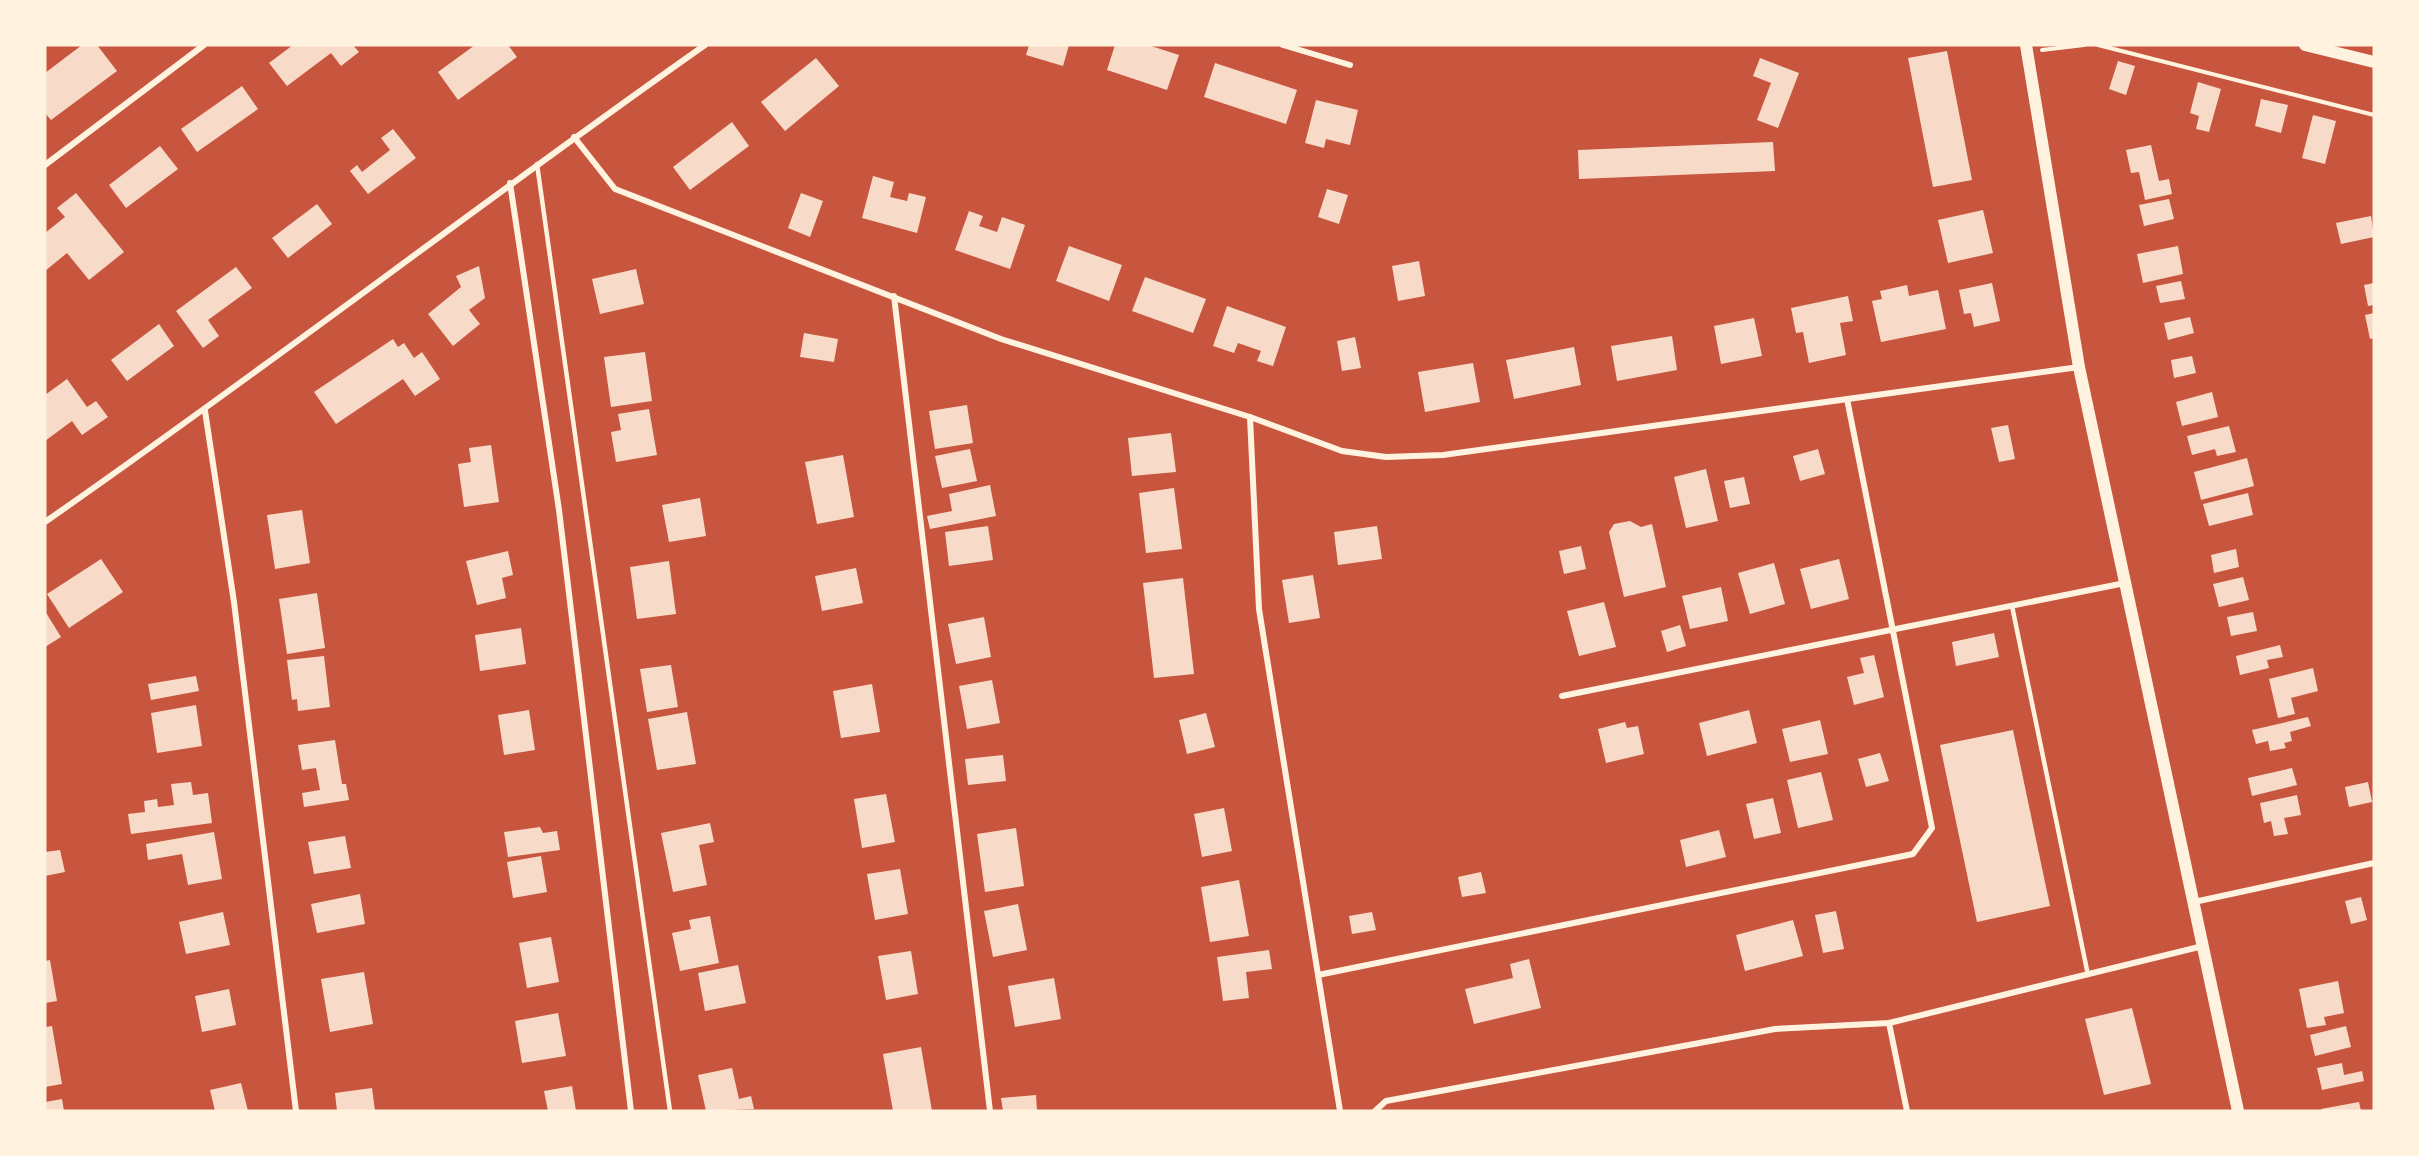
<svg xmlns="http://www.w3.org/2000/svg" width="2419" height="1156" font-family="'Golos Text',sans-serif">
	<rect width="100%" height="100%" fill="#c8553d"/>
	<g fill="#f7dbc8">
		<path d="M82,45H97L117,71L51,120L45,113V73Z"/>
		<path d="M293,45H353L359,52L341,66L331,53L287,86L269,63Z"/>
		<path d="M475,45H508L517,57L458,100L438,72Z"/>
		<path d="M1029,45H1069L1063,66L1026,55Z"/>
		<path d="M1115,45H1148L1179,55L1167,90L1107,70Z"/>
		<path d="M1947,51L1972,180L1933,187L1908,58Z"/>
		<path d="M816,58L839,86L785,131L761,102Z"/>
		<path d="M1760,58L1799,73L1778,128L1757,120L1771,83L1753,76Z"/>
		<path d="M2118,61L2135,66L2126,95L2109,89Z"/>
		<path d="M1215,63L1297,90L1286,124L1204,97Z"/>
		<path d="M2198,82L2221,89L2209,132L2196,129L2199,116L2190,113Z"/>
		<path d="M242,86L258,109L197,152L181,129Z"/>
		<path d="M2261,99L2288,105L2281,133L2255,126Z"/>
		<path d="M1316,100L1358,110L1350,145L1326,139L1324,148L1305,143Z"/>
		<path d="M2313,115L2336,121L2325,164L2302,158Z"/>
		<path d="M732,122L749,146L690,190L673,167Z"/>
		<path d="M393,129L416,158L368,194L350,171L357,165L362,172L390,150L381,138Z"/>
		<path d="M1773,142L1775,171L1579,179L1578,150Z"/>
		<path d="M2151,145L2159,181L2169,179L2172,194L2145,200L2139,172L2131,173L2126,150Z"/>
		<path d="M160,146L178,169L126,208L109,185Z"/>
		<path d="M873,176L894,182L890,197L907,201L909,193L926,197L917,233L862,218Z"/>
		<path d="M1327,189L1348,195L1339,224L1318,217Z"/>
		<path d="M76,193L124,252L89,280L67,253L45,271V233L65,217L57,208Z"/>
		<path d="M801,193L823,201L810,237L788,228Z"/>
		<path d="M2169,199L2174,219L2144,226L2139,205Z"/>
		<path d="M317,204L332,224L288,258L272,238Z"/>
		<path d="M1983,210L1993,253L1948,263L1938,220Z"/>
		<path d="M969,211L983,216L979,226L997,232L1002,217L1025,225L1010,269L955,250Z"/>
		<path d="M2371,216L2374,237L2341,244L2336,223Z"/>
		<path d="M1069,246L1122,265L1109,301L1056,281Z"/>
		<path d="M2178,246L2183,274L2143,283L2137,254Z"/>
		<path d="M1419,261L1425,296L1398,301L1392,266Z"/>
		<path d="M479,266L485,298L469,310L480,324L453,346L428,314L461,287L456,276Z"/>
		<path d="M236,267L252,288L208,320L219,336L203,348L176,311Z"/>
		<path d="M636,269L644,304L600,314L592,279Z"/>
		<path d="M1145,277L1206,299L1193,333L1132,311Z"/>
		<path d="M2181,281L2185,299L2160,303L2156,286Z"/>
		<path d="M1992,283L2000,321L1974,327L1971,313L1964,314L1959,290Z"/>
		<path d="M2374,283V305L2368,306L2364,285Z"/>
		<path d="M1907,285L1909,296L1938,290L1946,329L1881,342L1872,301L1882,299L1880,291Z"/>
		<path d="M1848,296L1853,321L1840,323L1846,355L1809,363L1803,332L1796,333L1791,308Z"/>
		<path d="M1227,306L1286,327L1273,366L1257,361L1261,351L1238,343L1234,353L1213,346Z"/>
		<path d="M2374,313V338L2370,339L2365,315Z"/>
		<path d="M2190,317L2194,333L2168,340L2164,323Z"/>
		<path d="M1754,318L1762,356L1721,364L1714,326Z"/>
		<path d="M159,324L174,346L127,381L111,360Z"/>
		<path d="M804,333L838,339L834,362L800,357Z"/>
		<path d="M1672,336L1677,370L1617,381L1611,346Z"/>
		<path d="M1355,337L1361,368L1342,371L1337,341Z"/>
		<path d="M393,339L398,347L404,343L414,358L422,352L440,379L415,396L403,379L336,424L314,392Z"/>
		<path d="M1574,347L1581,385L1514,399L1506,360Z"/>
		<path d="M645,352L652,401L611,407L604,357Z"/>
		<path d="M2192,356L2196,373L2174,378L2171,360Z"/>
		<path d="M1473,363L1480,402L1425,412L1418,372Z"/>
		<path d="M67,379L87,407L96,401L108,417L82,435L72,421L45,441V395Z"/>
		<path d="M2212,392L2218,417L2182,426L2176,402Z"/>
		<path d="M967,405L973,443L935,449L929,411Z"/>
		<path d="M649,409L657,455L616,462L611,432L621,430L618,414Z"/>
		<path d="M2008,425L2015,459L1999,462L1991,428Z"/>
		<path d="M2229,426L2236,452L2217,456L2215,449L2192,455L2187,436Z"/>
		<path d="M1171,433L1176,472L1132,476L1128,438Z"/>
		<path d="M491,445L499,502L464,507L458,464L471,462L469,448Z"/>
		<path d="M970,449L977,481L942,488L935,456Z"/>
		<path d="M1818,449L1825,474L1800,481L1793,456Z"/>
		<path d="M843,455L854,517L817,524L805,462Z"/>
		<path d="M2247,458L2254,486L2201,500L2194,472Z"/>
		<path d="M1706,469L1718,521L1686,528L1674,477Z"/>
		<path d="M1744,477L1750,504L1730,508L1724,481Z"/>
		<path d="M990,485L996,516L930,529L927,516L952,511L949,494Z"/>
		<path d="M1174,488L1182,549L1146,553L1139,493Z"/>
		<path d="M2248,493L2253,515L2209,526L2203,504Z"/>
		<path d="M700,498L706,536L669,542L662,505Z"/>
		<path d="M302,510L310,563L275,569L267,515Z"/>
		<path d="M1630,521L1641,527L1652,524L1666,587L1624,597L1609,532L1614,524Z"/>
		<path d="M988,526L993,560L949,566L945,532Z"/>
		<path d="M1377,526L1382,559L1338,565L1334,532Z"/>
		<path d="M1581,546L1586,569L1564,574L1559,551Z"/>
		<path d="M2236,549L2239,567L2214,573L2211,555Z"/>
		<path d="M508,551L513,575L502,578L506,598L477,605L466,561Z"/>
		<path d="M101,559L123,592L69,628L47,594Z"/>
		<path d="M1839,559L1849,599L1811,609L1800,569Z"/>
		<path d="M669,561L676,614L637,619L630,567Z"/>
		<path d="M1774,563L1785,604L1750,614L1738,573Z"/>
		<path d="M856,568L863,603L822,611L815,576Z"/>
		<path d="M1313,575L1320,618L1289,623L1282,580Z"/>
		<path d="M2243,577L2249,600L2219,607L2213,584Z"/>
		<path d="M1183,578L1194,674L1154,678L1143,583Z"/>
		<path d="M1721,587L1728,621L1690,629L1682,596Z"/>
		<path d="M317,593L325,648L287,654L279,599Z"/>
		<path d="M1604,602L1616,647L1579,656L1567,611Z"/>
		<path d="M45,611L61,637L45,647Z"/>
		<path d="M2253,612L2257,631L2231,636L2227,617Z"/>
		<path d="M984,617L991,657L956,664L948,624Z"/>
		<path d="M1680,625L1686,646L1667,652L1661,631Z"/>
		<path d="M521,628L526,664L480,671L475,635Z"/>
		<path d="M1994,633L1999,657L1956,666L1952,642Z"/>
		<path d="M2280,645L2283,657L2267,660L2269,668L2240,675L2236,656Z"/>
		<path d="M1874,655L1884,697L1854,705L1847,677L1864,673L1860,658Z"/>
		<path d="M324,656L330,707L298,711L297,699L292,700L287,660Z"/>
		<path d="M671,665L678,707L647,712L640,669Z"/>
		<path d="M2313,668L2318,691L2291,698L2295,714L2278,718L2269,679Z"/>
		<path d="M196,676L199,691L151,700L148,684Z"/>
		<path d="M992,680L1000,723L967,729L959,686Z"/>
		<path d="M872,684L880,732L841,738L833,691Z"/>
		<path d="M196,705L202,746L157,753L151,713Z"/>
		<path d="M529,710L535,750L504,755L498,715Z"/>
		<path d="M1749,710L1757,743L1707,756L1699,723Z"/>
		<path d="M687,712L696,764L657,770L648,719Z"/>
		<path d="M1206,713L1215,747L1187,754L1179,720Z"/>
		<path d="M2308,717L2311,726L2290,732L2292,741L2284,743L2286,748L2270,751L2268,741L2256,744L2252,730Z"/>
		<path d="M1820,720L1828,754L1790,762L1782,729Z"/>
		<path d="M1625,722L1627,728L1638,726L1644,754L1606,763L1598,729Z"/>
		<path d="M2013,730L2050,906L1977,922L1940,745Z"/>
		<path d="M335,740L342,784H346L349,800L304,807L302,793L320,790L316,768L302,770L298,745Z"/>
		<path d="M1880,753L1889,781L1866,787L1858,759Z"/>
		<path d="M1003,755L1006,781L968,785L965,759Z"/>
		<path d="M2292,768L2297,785L2252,796L2248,778Z"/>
		<path d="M1821,772L1833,820L1798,828L1787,780Z"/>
		<path d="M191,782L193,795L208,793L212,823L131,834L128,814L145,812L144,801L157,799L158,807L174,805L171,784Z"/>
		<path d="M2368,782L2372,802L2349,807L2345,787Z"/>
		<path d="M886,794L895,842L862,848L854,799Z"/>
		<path d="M2297,795L2301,815L2284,818L2288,834L2274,836L2271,821L2264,823L2260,803Z"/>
		<path d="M1773,798L1781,833L1754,839L1746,804Z"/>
		<path d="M1224,808L1232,851L1202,857L1194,814Z"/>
		<path d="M710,823L714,842L699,845L707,885L673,892L661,833Z"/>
		<path d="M540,827L543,833L557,831L560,850L508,857L504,832Z"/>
		<path d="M1016,828L1024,886L985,892L977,834Z"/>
		<path d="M1719,830L1726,857L1686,867L1680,840Z"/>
		<path d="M214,832L222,879L188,885L182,854L148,860L146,844Z"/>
		<path d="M345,836L351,868L314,874L308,842Z"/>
		<path d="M60,850L65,872L45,876V852Z"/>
		<path d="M541,856L547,892L513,898L507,862Z"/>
		<path d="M900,869L908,914L875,920L867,874Z"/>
		<path d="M1481,872L1486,893L1462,897L1458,877Z"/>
		<path d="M1239,880L1249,936L1210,942L1201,887Z"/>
		<path d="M360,894L365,924L317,933L311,904Z"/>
		<path d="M2361,897L2367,920L2351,924L2345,901Z"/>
		<path d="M1018,904L1027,950L993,957L984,911Z"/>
		<path d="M1836,911L1844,949L1823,953L1815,915Z"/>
		<path d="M223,912L230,945L186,954L179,922Z"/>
		<path d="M1372,912L1376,930L1352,934L1349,916Z"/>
		<path d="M710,916L719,963L680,971L672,933L691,929L689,920Z"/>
		<path d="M1793,920L1803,956L1745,971L1736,935Z"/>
		<path d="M551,937L559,982L527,988L519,943Z"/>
		<path d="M1269,950L1272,969L1246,972L1249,998L1223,1001L1217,957Z"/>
		<path d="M911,951L918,994L886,1000L878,956Z"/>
		<path d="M1529,959L1541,1008L1474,1024L1465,989L1513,978L1510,964Z"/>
		<path d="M50,960L57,1001L45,1003V961Z"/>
		<path d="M738,965L746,1003L705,1011L698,973Z"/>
		<path d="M364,972L373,1024L330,1032L321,979Z"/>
		<path d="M1054,978L1061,1019L1015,1027L1008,986Z"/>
		<path d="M2338,981L2344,1013L2324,1017L2326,1025L2307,1028L2299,989Z"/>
		<path d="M229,989L236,1025L202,1032L195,996Z"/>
		<path d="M2132,1008L2151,1084L2104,1095L2085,1019Z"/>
		<path d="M558,1013L566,1056L522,1063L515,1021Z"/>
		<path d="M52,1026L62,1084L45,1087V1027Z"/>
		<path d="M2346,1026L2351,1047L2315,1056L2310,1035Z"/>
		<path d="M921,1047L932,1111H893L883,1054Z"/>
		<path d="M2342,1063L2344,1075L2362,1071L2364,1081L2322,1090L2317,1068Z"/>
		<path d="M732,1068L739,1099L751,1096L754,1109L706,1111L698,1075Z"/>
		<path d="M241,1083L248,1111H215L210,1090Z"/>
		<path d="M572,1086L576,1111H548L544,1091Z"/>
		<path d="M372,1088L375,1111H337L335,1093Z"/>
		<path d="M1036,1095L1037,1111H1003L1001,1098Z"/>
		<path d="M62,1099L64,1111H45V1102Z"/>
		<path d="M2359,1102L2361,1111H2322L2321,1109Z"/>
	</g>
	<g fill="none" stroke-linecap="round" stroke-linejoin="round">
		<g stroke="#fff3e0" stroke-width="4">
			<path d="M2098,45L2374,115"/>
			<path d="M2042,50L2084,45"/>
		</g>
		<g stroke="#fff3e0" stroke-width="4.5">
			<path d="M537,164L670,1111"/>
			<path d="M2012,606L2088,975"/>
		</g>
		<g stroke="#fff3e0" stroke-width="6">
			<path d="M1283,45L1350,65"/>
			<path d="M574,137L615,189L1001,339L1250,417L1342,451L1386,457L1443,455L2079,367"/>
			<path d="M45,165L204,45"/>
			<path d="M510,183L559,510L631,1111"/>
			<path d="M894,296L990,1111"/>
			<path d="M205,411L234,602L296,1111"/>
			<path d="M1250,417L1259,609L1340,1111"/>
			<path d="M45,522C268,367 483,201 705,45"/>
			<path d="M1562,696L2125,583"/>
			<path d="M2194,902L2374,863"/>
			<path d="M1318,975L1913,854L1932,828L1847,399"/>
			<path d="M1889,1023L1907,1111"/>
			<path d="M1375,1111L1386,1101L1775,1029L1889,1023L2203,946"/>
		</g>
		<g stroke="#fff3e0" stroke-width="12">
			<path d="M2026,45L2079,367L2238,1111"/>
			<path d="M2305,45L2374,62"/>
		</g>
	</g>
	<rect width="2419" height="1156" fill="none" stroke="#fff3e0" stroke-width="93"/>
</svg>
